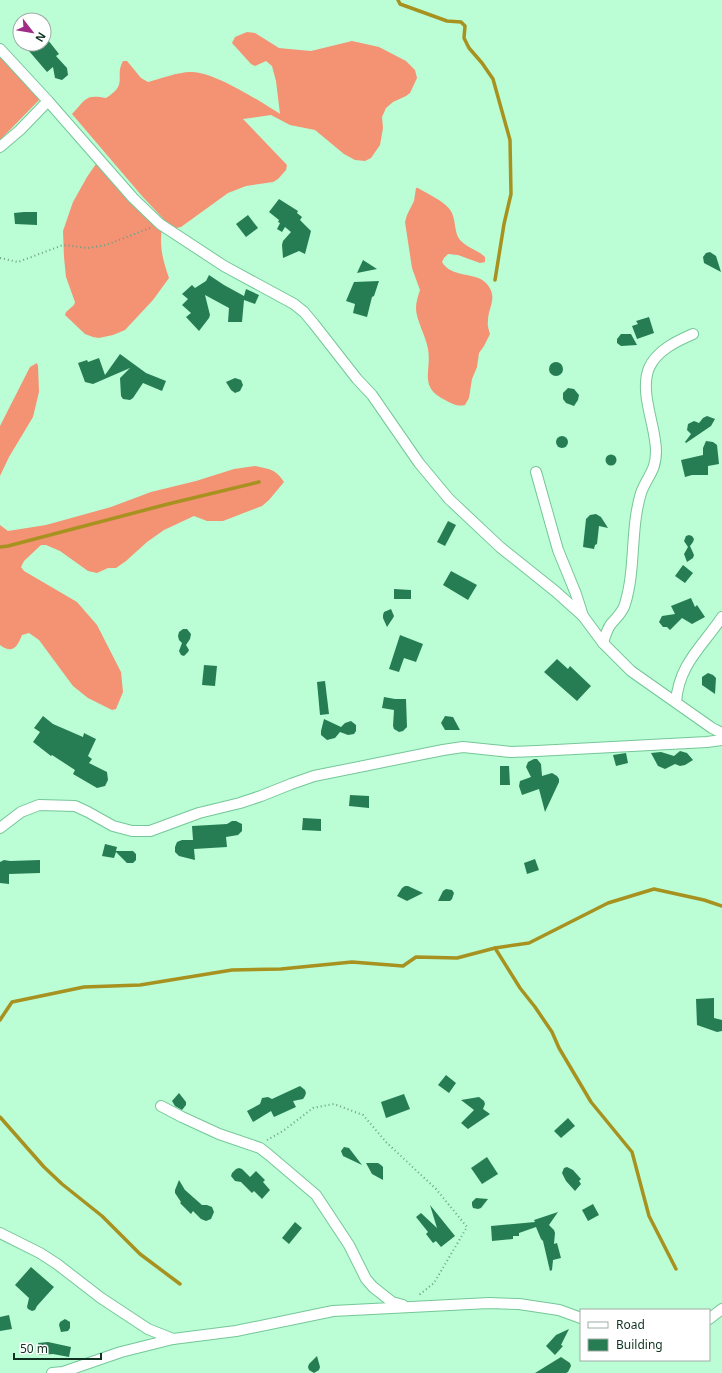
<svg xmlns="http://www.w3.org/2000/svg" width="722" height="1373" font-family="'Noto Sans',sans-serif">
	<rect width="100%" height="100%" fill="#bbfdd5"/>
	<g fill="#f49274">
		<path d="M247,32L255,33L279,48L289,49L311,51L352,41L379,47L406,61L415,70L417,78L410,93L406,96L393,102L386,108L382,117L383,128L380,145L371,158L365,161L355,160L344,154L315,130L290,125L271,115L243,119L287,165L286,170L278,179L273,182L246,186L228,193L181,227L176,228L171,227L142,196L72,114C86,99 85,94 106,98C129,84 114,77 123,61H127L141,78L148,82C159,79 179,72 190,72C212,70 261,102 280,114L276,81L272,66L266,61L255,66L251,64L232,43L235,37Z"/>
		<path d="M0,51L41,98L0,140Z"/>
		<path d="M98,161L162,228C159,246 163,261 169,278L153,300L125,330L113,335L99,338L93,337L85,334L65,315L66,312L74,305L75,302L66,277L64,257L63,231L73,202L87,177Z"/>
		<path d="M416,188H418C428,194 448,203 452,213C456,222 454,232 460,240C467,248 478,250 485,257V262L480,263L458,255L448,254L444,258L442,262C451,278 476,272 486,283C499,297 488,307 488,321C487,325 489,330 490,334L484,346L479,353L477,367L472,379L469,398L465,405C457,407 451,403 445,400C418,387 432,371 428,349C426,336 416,320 416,308C416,302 418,296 420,290L412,268L405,222L407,215L414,201Z"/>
		<path d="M37,363L38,366L39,392L33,417L9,457L0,476V426L30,367Z"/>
		<path d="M255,466C269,469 276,469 284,482L269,500L262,506L223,521H207L194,516L164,530L147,542L126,561L116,568H108L97,573L88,571L60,551L46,545H41L24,561L21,567L24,571L77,602L97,625L121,672L123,692L116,709L112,710L88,698L73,686L39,640L29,633L22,635C17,648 12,654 0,645V525L8,531L46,525L111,507L151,492L196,481L234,469Z"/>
	</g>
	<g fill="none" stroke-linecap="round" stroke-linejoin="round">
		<g stroke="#a79220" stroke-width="3.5">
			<path d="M398,0L400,4L447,21L461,22L465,26L464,38L469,48L482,63L493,79L510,140L511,194L504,224L495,280"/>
			<path d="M0,547L8,546L168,504L259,482"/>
			<path d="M495,948L520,988L535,1007L552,1032L559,1048L591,1102L632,1152L649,1216L676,1269"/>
			<path d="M0,1020L12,1002L84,987L140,985L232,970L281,969L352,962L403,966L416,957L457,958L495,948L529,943L608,903L654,889L704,900L722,906"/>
			<path d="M0,1117L44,1167L62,1184L102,1216L140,1254L180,1284"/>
		</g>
	</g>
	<g fill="#267d53">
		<path d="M44,35L59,54L56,56L67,68L68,75L62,80L55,78L53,67L47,72L29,51L38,44H44Z"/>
		<path d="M279,199L298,211L297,213L302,217L300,220L311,231L305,254L299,251L283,258L282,245L283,241L291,232L285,227L282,232L277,229L280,223L278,222L279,220L269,212Z"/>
		<path d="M24,212H37V225L15,224L14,213Z"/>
		<path d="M248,215L258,228L246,237L236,224Z"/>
		<path d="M710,252L716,256L721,272L704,263L703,257L706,253Z"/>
		<path d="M363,260L377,269L357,273Z"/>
		<path d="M209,275L224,285L244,296L246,289L259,295L255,304L244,300L242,322H228L229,308L205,295L210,315L209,318L199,331L186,317L191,313L182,305L188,299L182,294L192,285L195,288L206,281Z"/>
		<path d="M379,281L374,296L372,297L367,317L353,313L355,304L346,301L354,282Z"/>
		<path d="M649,317L654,333L637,339L632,326L638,324L636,321Z"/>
		<path d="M621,334H631L637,345L621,346L617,343V339Z"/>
		<path d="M120,354L146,373L166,381L162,391L143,383L133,398L130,400L123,399L121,396L120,378L130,368L93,384L85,382L78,363L87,360L88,362L99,358L105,375Z"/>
		<circle cx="556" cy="369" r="7"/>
		<path d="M235,378L241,380L243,385L240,391L235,393L231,390L226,382Z"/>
		<path d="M568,388L574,389L579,395L578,400L574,406L566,403L563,399V393Z"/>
		<path d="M707,416L715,419L711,426L686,443L685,442L691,434L687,430L688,424L694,421L699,423L703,418Z"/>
		<circle cx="562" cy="442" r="6"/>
		<path d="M706,441L713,442L717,445L719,464L708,466V475H692L685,477L681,460L703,455V448Z"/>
		<circle cx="611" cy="460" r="5.5"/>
		<path d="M596,514L601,517L608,528L599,526L597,544L595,545L594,549L583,547L586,519L590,515Z"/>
		<path d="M448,521L456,525L445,546L437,542Z"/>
		<path d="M689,535L692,536L694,539L693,542L690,546L694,555L693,558L687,562L684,554L688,547L684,541L686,536Z"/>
		<path d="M683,565L693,573L685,583L675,576Z"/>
		<path d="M451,571L477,585L468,600L443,585Z"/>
		<path d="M394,589L411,590V599H394Z"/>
		<path d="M691,598L695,607L697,605L705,617L692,624L682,618L670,630L667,627H663L659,622L662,616L675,614L671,606Z"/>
		<path d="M391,609L394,616L393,618L387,627L383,618V615L384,612Z"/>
		<path d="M183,629H187L191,634L190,639L186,645L189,650L188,652L184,656L181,655L179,651L182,643L179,640L178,636L179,632Z"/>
		<path d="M400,635L423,644L416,662L404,658L399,672L389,669Z"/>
		<path d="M557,659L568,669L570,666L591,686L577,701L544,672Z"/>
		<path d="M204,665L217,666L215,686L202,685Z"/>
		<path d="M708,673L713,675L716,678L715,694L702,685V677Z"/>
		<path d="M325,681L329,714L320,715L317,682Z"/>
		<path d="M384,697L395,699H406L407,727L403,731L399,732L394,729L393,726L394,710L382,708Z"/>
		<path d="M43,716L53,724L83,737L84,733L96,739L88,756L92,759L89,763L107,772L108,780L105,786L97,788L73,774L75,770L52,755L51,756L33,742L40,732L34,728Z"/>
		<path d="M445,716L453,717L460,730H445L441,723Z"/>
		<path d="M324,719L341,727L345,723L351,721L356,725V731L354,734L348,735L340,732L335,738L327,740L321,735V731Z"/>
		<path d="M680,751L687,753L693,760L685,765L680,766L675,764L665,769L658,766L651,753L661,752L674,756Z"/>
		<path d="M626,753L628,763L616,766L613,755Z"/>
		<path d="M534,759H537L541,764L542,776L552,773L557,776L559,779V782L545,812L539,789L522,795L519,786L520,781L531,777L526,767L528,762Z"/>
		<path d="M500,766H509L510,785H500Z"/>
		<path d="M350,795L369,796V808L349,806Z"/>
		<path d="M303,818L321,819V831L302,830Z"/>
		<path d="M232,821H236L242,824V831L238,835L226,837L227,847L194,849L195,860L179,856L175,852V847L177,842L182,840H193L192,826L227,824Z"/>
		<path d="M105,844L117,847L116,851H133L136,854V860L133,863H127L116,852L114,858L102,856Z"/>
		<path d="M535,859L539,870L527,874L524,863Z"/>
		<path d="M4,860L10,861L40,860V873L9,874V884L0,883V862Z"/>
		<path d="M405,886H408L423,893L407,901L397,896L402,888Z"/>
		<path d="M446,889L452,890L454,893L452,899L450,901H438L443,891Z"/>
		<path d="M714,998V1018L722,1020V1031L717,1032L697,1025L696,999Z"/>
		<path d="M446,1075L456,1083L449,1093L438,1085Z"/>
		<path d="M300,1086L305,1090L306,1093L305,1096L303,1099L293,1101L296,1107L274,1117L271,1111L253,1122L247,1111L260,1104L262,1098L268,1097L272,1099Z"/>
		<path d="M179,1093L186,1102V1105L182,1110L175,1106L172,1101Z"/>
		<path d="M404,1094L410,1109L386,1118L381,1102Z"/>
		<path d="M479,1097L484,1101L485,1104L483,1109L490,1114L468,1129L461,1123L474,1110L461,1100Z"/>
		<path d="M568,1118L575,1126L561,1138L554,1131Z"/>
		<path d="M344,1147L349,1148L362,1165L343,1156L341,1151Z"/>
		<path d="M487,1157L498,1174L482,1184L471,1168Z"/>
		<path d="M366,1163H378L381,1165L383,1167V1180L372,1174Z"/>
		<path d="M567,1167L573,1170L581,1179L579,1181L581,1184L575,1191L566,1181L562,1173L564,1168Z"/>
		<path d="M239,1168L242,1169L250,1177L256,1171L265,1180L263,1182L270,1190L262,1199L254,1191L252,1193L241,1182L235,1181L231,1176L232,1173L236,1169Z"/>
		<path d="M179,1180L185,1190L202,1205H207L212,1207L214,1212L211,1219L206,1221L201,1219L193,1211L191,1214L180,1203L181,1202L175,1193V1190Z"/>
		<path d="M476,1198L488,1199L481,1208L478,1209L473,1208L472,1205V1202Z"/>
		<path d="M593,1204L599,1215L588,1221L582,1210Z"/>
		<path d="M430,1205L455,1236L441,1247L436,1241L433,1243L426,1234L428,1232L416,1217L421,1213L437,1228Z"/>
		<path d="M558,1212L549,1225L554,1230L555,1233L554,1244L557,1243L561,1258L553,1260L552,1270L550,1271L543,1241L541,1239L536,1227L519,1233V1236H513V1239L492,1241L491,1226L535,1222L534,1220Z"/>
		<path d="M295,1222L302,1228L289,1244L282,1238Z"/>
		<path d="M31,1267L54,1287L37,1306L35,1310L32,1311L28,1309L27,1307L29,1298L15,1285Z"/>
		<path d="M9,1315L12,1329L0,1331V1317Z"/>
		<path d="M65,1319L70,1322V1328L68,1331L61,1332L59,1325L60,1322Z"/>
		<path d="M569,1329L561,1345L563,1346L555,1355L546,1346L556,1335Z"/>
		<path d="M48,1342L71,1347L69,1357L53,1354L39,1355L38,1343Z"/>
		<path d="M317,1356L320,1367L319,1370L314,1373L309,1370L308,1367L309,1364Z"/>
		<path d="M561,1357L570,1363L571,1366L568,1372L566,1373H535Z"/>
	</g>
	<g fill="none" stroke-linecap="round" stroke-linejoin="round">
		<defs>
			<g id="minor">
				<path d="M0,49L48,101L133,198L160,224L224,266L294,304L304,312L314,324L357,379L372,395L419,463L449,499L500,547L555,591L583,616L603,643L631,671L712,728L722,733"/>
				<path d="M0,147L20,130L48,101"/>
				<path d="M536,472L558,550L576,594L583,616"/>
				<path d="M603,643C605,636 607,629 611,624C617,617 623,612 625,604C636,569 630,529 641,493C647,476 656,472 656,451C656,426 639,393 649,368C657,350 677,341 693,334"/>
				<path d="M676,702C679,664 702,647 722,617"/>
				<path d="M0,828L21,812L39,805L75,806L88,812L113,826L132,831H150L199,813L240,803L261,796L291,784L314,776L443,750L463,747L511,752L537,751L707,742L722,740"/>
				<path d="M161,1106L182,1117L219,1134L260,1148L269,1155L316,1195L349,1245L366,1279L373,1287L392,1302L403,1305"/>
				<path d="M0,1233L40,1253L57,1264L101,1298L148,1329L173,1339"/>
				<path d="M709,1319L722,1309"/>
				<path d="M52,1373L63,1372L121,1352L173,1339L236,1331L333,1311L489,1303L519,1304L559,1310L581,1318"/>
			</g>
		</defs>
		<use href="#minor" stroke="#74c798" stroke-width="12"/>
		<g stroke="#6b9f81" stroke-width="2" stroke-dasharray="1 3" stroke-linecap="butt">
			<path d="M0,258L18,262L63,245L88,248L106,245L150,228"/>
			<path d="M267,1140L283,1131L313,1108L334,1104L363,1115L386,1142L436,1189L467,1227L434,1283L419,1295"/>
		</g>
		<use href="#minor" stroke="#fff" stroke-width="10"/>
	</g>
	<rect x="580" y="1309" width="130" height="52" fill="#ffffff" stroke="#9fada6"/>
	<rect x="588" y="1322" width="20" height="6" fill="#ffffff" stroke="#9fada6"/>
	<text x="616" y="1329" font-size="12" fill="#0f3320">Road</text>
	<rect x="588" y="1339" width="20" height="12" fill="#267d53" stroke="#9fada6"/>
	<text x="616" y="1349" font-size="12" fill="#0f3320">Building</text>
	<g transform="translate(32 32) rotate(121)"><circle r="19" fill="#ffffff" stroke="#9fada6"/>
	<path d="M0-3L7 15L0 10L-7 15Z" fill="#a02c87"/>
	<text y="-6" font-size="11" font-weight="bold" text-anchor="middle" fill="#0f3320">N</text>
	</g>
	<path d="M14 1353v6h87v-6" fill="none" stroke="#0f3320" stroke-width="2"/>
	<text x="20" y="1353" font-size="12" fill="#0f3320" stroke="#ffffff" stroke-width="3" paint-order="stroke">50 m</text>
</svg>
